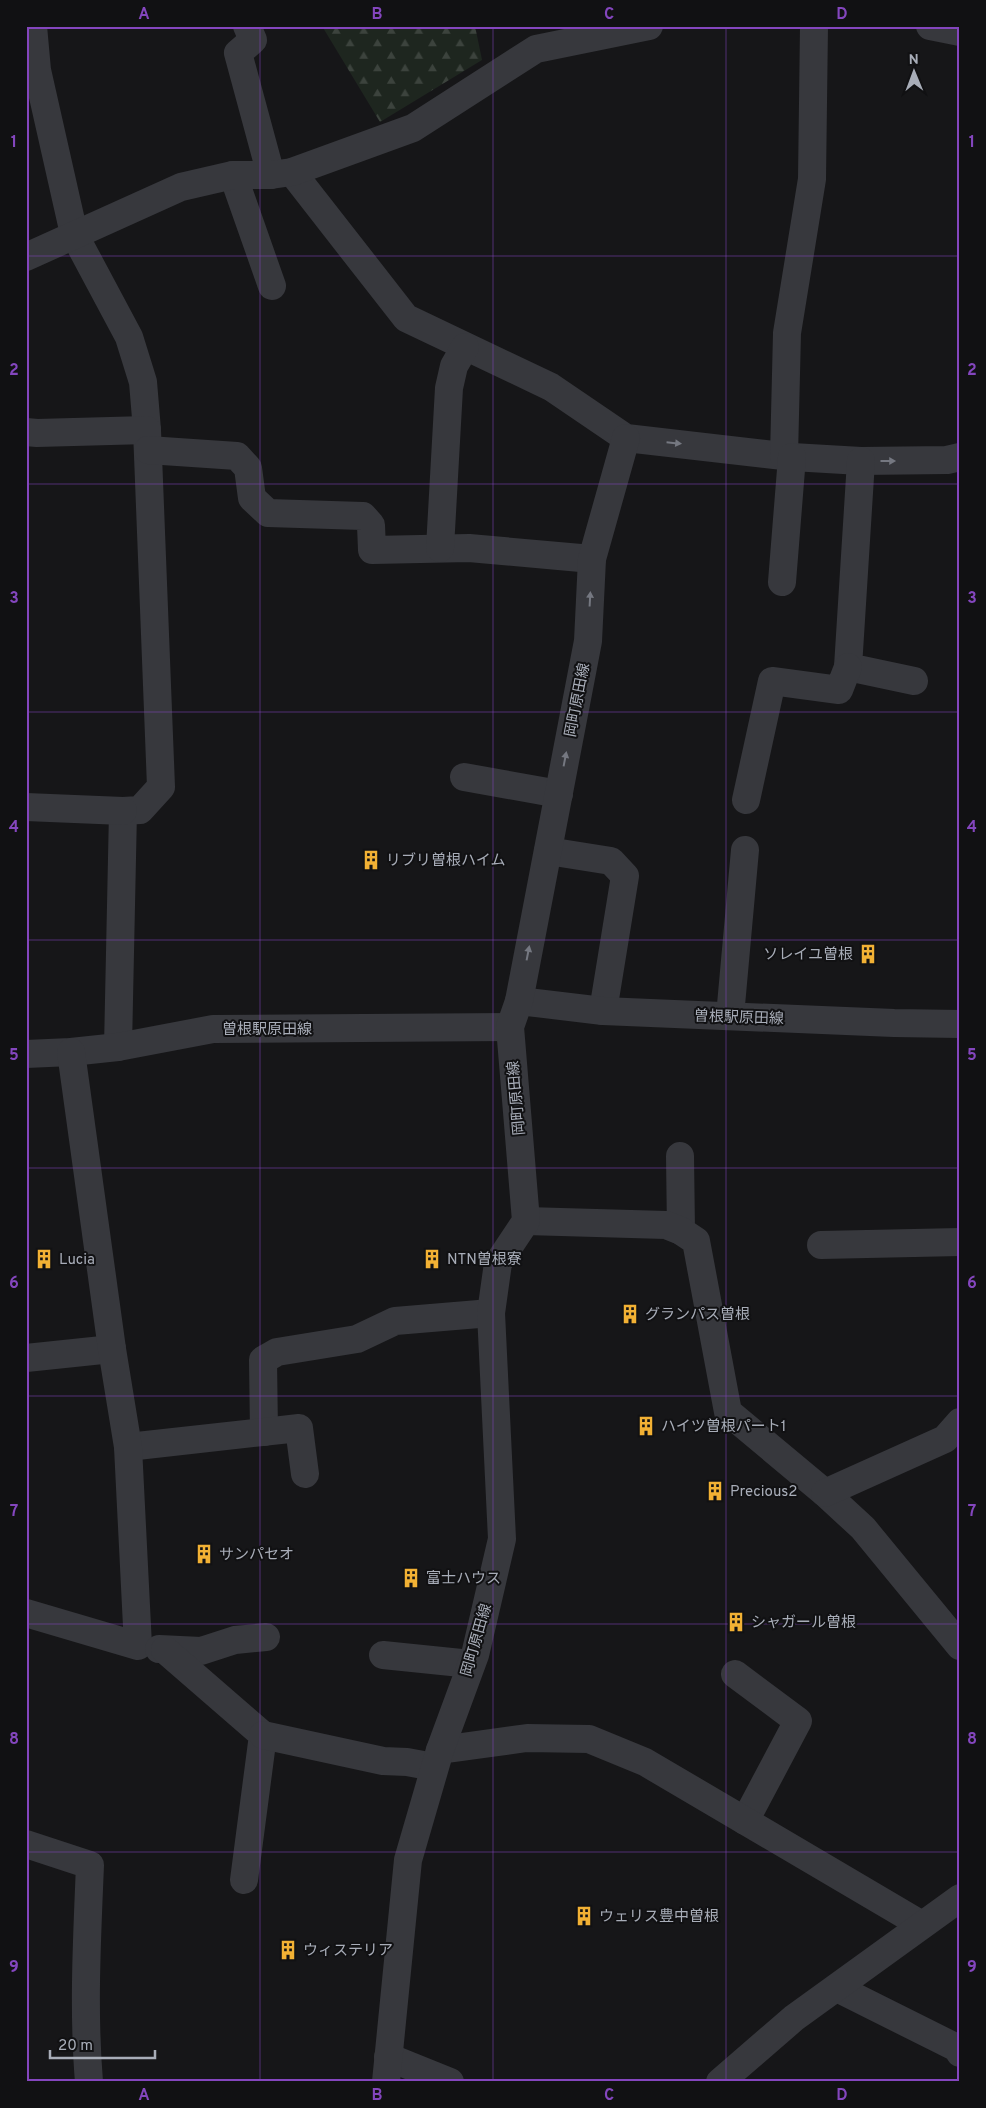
<svg xmlns="http://www.w3.org/2000/svg" width="986" height="2108" font-family="Overpass,'Noto Sans JP',sans-serif">
	<defs>
		<pattern id="forest-firs" width="22" height="20" patternUnits="userSpaceOnUse" patternTransform="scale(1.25)"><rect width="22" height="20" fill="#1e261f"/><path d="M5 1l3.5 6h-7zM16 11l3.5 6h-7z" fill="#3c433d"/></pattern>
	</defs>
	<rect width="100%" height="100%" fill="#161618"/>
	<path fill="url(#forest-firs)" d="M322,26H475L482,60L380,122Z"/>
	<g fill="none" stroke-linecap="round" stroke-linejoin="round">
		<g stroke="#37383d" stroke-width="28">
			<path d="M33,26L37,70L74,234L129,337L143,382L147,430L161,787L140,810L123,811L118,1047"/>
			<path d="M247,26L253,40L238,53L271,175"/>
			<path d="M930,26L960,32"/>
			<path d="M292,172L406,318L551,387L626,438L792,457L861,461L947,460L960,457"/>
			<path d="M233,175L272,286"/>
			<path d="M26,257L181,187L233,175H271L292,172L413,128L536,49L649,26"/>
			<path d="M26,432L37,433L147,430"/>
			<path d="M148,450L237,456L248,468L252,498L268,513L363,516L371,525L372,550L469,548L592,559"/>
			<path d="M784,456L787,333L812,179L814,26"/>
			<path d="M861,461L848,667L914,681"/>
			<path d="M440,548L449,388L454,366L465,347"/>
			<path d="M782,582L792,457"/>
			<path d="M464,777L559,794"/>
			<path d="M746,800L772,681L839,690L848,667"/>
			<path d="M26,807L123,811"/>
			<path d="M548,851L611,861L625,876L603,1011"/>
			<path d="M519,1001L603,1011L894,1023L960,1024"/>
			<path d="M730,1016L745,850"/>
			<path d="M26,1054L71,1052L118,1047L213,1029L510,1027"/>
			<path d="M680,1156L681,1231"/>
			<path d="M526,1221L666,1225L681,1231L696,1241L728,1412L825,1493L863,1528L960,1646"/>
			<path d="M821,1245L960,1242"/>
			<path d="M26,1358L112,1349"/>
			<path d="M264,1432L263,1360L277,1352L357,1339L395,1321L491,1313"/>
			<path d="M128,1447L299,1428L305,1474"/>
			<path d="M825,1493L945,1439L960,1422"/>
			<path d="M26,1613L138,1646L128,1447L112,1349L71,1052"/>
			<path d="M159,1649L201,1651L235,1640L266,1637"/>
			<path d="M165,1650L263,1735L244,1880"/>
			<path d="M383,1655L471,1664"/>
			<path d="M735,1674L798,1721L745,1821"/>
			<path d="M263,1735L383,1761L407,1762L434,1767"/>
			<path d="M440,1750L527,1738L589,1739L645,1762L922,1925"/>
			<path d="M26,1844L90,1865C87,1938 83,2010 89,2082"/>
			<path d="M837,1988L957,2048L960,2053"/>
			<path d="M388,2057L450,2082"/>
			<path d="M386,2082L408,1860L440,1750L475,1655L502,1539L491,1313L498,1263L526,1221L510,1027L519,1001L588,641L592,559L626,438"/>
			<path d="M720,2082L794,2018L960,1898"/>
		</g>
	</g>
	<defs><path id="oneway-solid" d="M-6-.8H1V-3.2L6.5 0L1 3.2V.8H-6Z" transform="scale(1.25)"/></defs>
	<g fill="#757881">
		<use href="#oneway-solid" transform="translate(674 443) rotate(6)"/>
		<use href="#oneway-solid" transform="translate(888 461)"/>
		<use href="#oneway-solid" transform="translate(590 599) rotate(-87)"/>
		<use href="#oneway-solid" transform="translate(565 759) rotate(-79)"/>
		<use href="#oneway-solid" transform="translate(528 953) rotate(-79)"/>
	</g>
	<path fill="none" stroke="#8446be" stroke-width="1" stroke-opacity="0.55" d="M260,26V2082M493,26V2082M726,26V2082M26,256H960M26,484H960M26,712H960M26,940H960M26,1168H960M26,1396H960M26,1624H960M26,1852H960"/>
	<defs>
		<symbol id="building-bare" viewBox="-9 -9 18 18"><path d="M-4-6H4V6H1V3H-1V6H-4ZM-2.5-4.3h1.7v1.8h-1.7ZM.8-4.3h1.7v1.8H.8ZM-2.5-1h1.7V.8h-1.7ZM.8-1h1.7V.8H.8Z" fill="#f2b134" stroke="#111113" stroke-width="2.5" paint-order="stroke"/></symbol>
	</defs>
	<g fill-rule="evenodd">
		<use href="#building-bare" x="357" y="846" width="28" height="28"/>
		<use href="#building-bare" x="854" y="940" width="28" height="28"/>
		<use href="#building-bare" x="30" y="1245" width="28" height="28"/>
		<use href="#building-bare" x="418" y="1245" width="28" height="28"/>
		<use href="#building-bare" x="616" y="1300" width="28" height="28"/>
		<use href="#building-bare" x="632" y="1412" width="28" height="28"/>
		<use href="#building-bare" x="701" y="1477" width="28" height="28"/>
		<use href="#building-bare" x="190" y="1540" width="28" height="28"/>
		<use href="#building-bare" x="397" y="1564" width="28" height="28"/>
		<use href="#building-bare" x="722" y="1608" width="28" height="28"/>
		<use href="#building-bare" x="570" y="1902" width="28" height="28"/>
		<use href="#building-bare" x="274" y="1936" width="28" height="28"/>
	</g>
	<g text-anchor="middle" stroke-width="4" stroke-linejoin="round" paint-order="stroke">
		<g font-size="15" fill="#a8adb8" stroke="#111113">
			<text transform="translate(577 700) rotate(-79)" y="5">岡町原田線</text>
			<text transform="translate(739 1017) rotate(2)" y="5">曽根駅原田線</text>
			<text x="267" y="1034">曽根駅原田線</text>
			<text transform="translate(516 1098) rotate(-95)" y="5">岡町原田線</text>
			<text transform="translate(476 1640) rotate(-74)" y="5">岡町原田線</text>
		</g>
		<g font-size="15" fill="#a8adb8" stroke="#111113" text-anchor="start">
			<text x="386" y="865">リブリ曽根ハイム</text>
			<text x="853" y="959" text-anchor="end">ソレイユ曽根</text>
			<text x="59" y="1264">Lucia</text>
			<text x="447" y="1264">NTN曽根寮</text>
			<text x="645" y="1319">グランパス曽根</text>
			<text x="661" y="1431">ハイツ曽根パート1</text>
			<text x="730" y="1496">Precious2</text>
			<text x="219" y="1559">サンパセオ</text>
			<text x="426" y="1583">富士ハウス</text>
			<text x="751" y="1627">シャガール曽根</text>
			<text x="599" y="1921">ウェリス豊中曽根</text>
			<text x="303" y="1955">ウィステリア</text>
		</g>
	</g>
	<rect width="986" height="2108" fill="none" stroke="#111113" stroke-width="55"/>
	<g transform="translate(914 72) rotate(359)" stroke="#111113" stroke-width="4" paint-order="stroke">
	<path d="M0-4L9 19L0 12L-9 19Z" fill="#a8adb8"/>
	<text y="-8" font-size="14" font-weight="bold" text-anchor="middle" fill="#a8adb8">N</text>
	</g>
	<path d="M50 2050v8h105v-8" fill="none" stroke="#a8adb8" stroke-width="2.5"/>
	<text x="58" y="2050" font-size="15" fill="#a8adb8" stroke="#111113" stroke-width="4" paint-order="stroke">20 m</text>
	<rect x="28" y="28" width="930" height="2052" fill="none" stroke="#8446be" stroke-width="2"/>
	<g font-size="16" text-anchor="middle" font-weight="bold" fill="#8446be">
		<text x="144" y="19">A</text>
		<text x="377" y="19">B</text>
		<text x="609" y="19">C</text>
		<text x="842" y="19">D</text>
		<text x="14" y="147">1</text>
		<text x="972" y="147">1</text>
		<text x="14" y="375">2</text>
		<text x="972" y="375">2</text>
		<text x="14" y="603">3</text>
		<text x="972" y="603">3</text>
		<text x="14" y="832">4</text>
		<text x="972" y="832">4</text>
		<text x="14" y="1060">5</text>
		<text x="972" y="1060">5</text>
		<text x="14" y="1288">6</text>
		<text x="972" y="1288">6</text>
		<text x="14" y="1516">7</text>
		<text x="972" y="1516">7</text>
		<text x="14" y="1744">8</text>
		<text x="972" y="1744">8</text>
		<text x="14" y="1972">9</text>
		<text x="972" y="1972">9</text>
		<text x="144" y="2100">A</text>
		<text x="377" y="2100">B</text>
		<text x="609" y="2100">C</text>
		<text x="842" y="2100">D</text>
	</g>
</svg>
